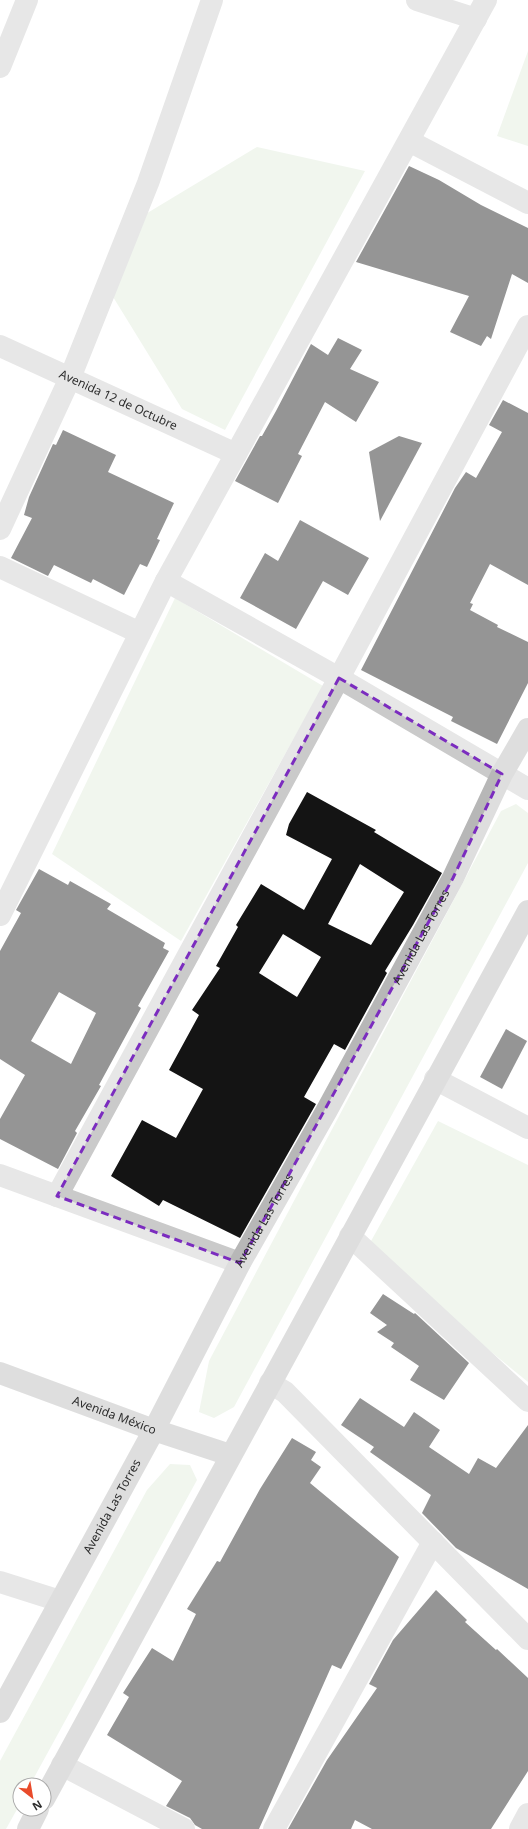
<svg xmlns="http://www.w3.org/2000/svg" width="528" height="1829" font-family="'Noto Sans',sans-serif">
	<rect width="100%" height="100%" fill="#fff"/>
	<g fill="#dfebda">
		<path d="M528,51V146L497,136Z"/>
		<path d="M257,147L365,171L225,430L182,409L110,292L144,215Z"/>
		<path d="M175,598L323,686L181,941L52,854Z"/>
		<path d="M516,804L528,813V863L234,1407L214,1418L199,1412L209,1361L501,811Z"/>
		<path d="M438,1121L528,1165V1382L366,1250Z"/>
		<path d="M170,1464L190,1465L197,1480L30,1785H20V1804L6,1829H0V1761L147,1490Z"/>
	</g>
	<g fill="#141414" fill-rule="evenodd">
		<path d="M409,166L439,180L481,205L528,228V283L512,274L491,339L487,336L481,346L450,332L469,296L356,262Z"/>
		<path d="M338,338L362,350L350,369L379,382L356,422L325,402L298,454L302,456L278,503L235,481L260,436H262L276,411L311,344L328,355Z"/>
		<path d="M503,400L528,413V585L490,564L470,603L473,604L470,610L498,625L497,627L528,642V683L497,744L451,721L453,717L361,670L455,488L466,472L476,478L502,432L489,425Z"/>
		<path d="M63,430L116,455L108,472L174,503L157,539L160,540L147,567L140,564L124,595L93,579L91,583L54,565L48,576L11,558L32,518L24,515L29,497L53,444L56,445Z"/>
		<path d="M399,436L422,443L380,521L369,452Z"/>
		<path d="M300,520L369,558L348,595L323,581L296,629L240,598L265,553L278,561Z"/>
		<path d="M307,792L376,830L374,832L442,873L413,925L385,971L387,973L345,1050L334,1044L304,1097L316,1104L240,1238L163,1200L159,1206L111,1176L142,1120L176,1138L203,1089L169,1070L199,1015L192,1010L220,968L216,966L238,927L236,925L261,884L304,910L332,859L286,835L289,824ZM360,864L404,892L371,945L328,924ZM283,934L321,957L297,997L259,973Z"/>
		<path d="M39,869L68,885L70,881L111,904L107,909L165,943L163,948L169,951L138,1006L141,1008L99,1085L101,1086L75,1131L77,1133L58,1169L0,1139V1119L25,1075L0,1059V951L21,913L16,910ZM59,992L96,1013L71,1064L31,1041Z"/>
		<path d="M506,1029L527,1041L502,1089L480,1077Z"/>
		<path d="M383,1294L414,1314L415,1313L469,1363L444,1400L410,1380L419,1366L391,1347L394,1343L377,1332L387,1325L370,1313Z"/>
		<path d="M360,1398L404,1427L414,1412L440,1430L429,1447L469,1474L478,1458L496,1468L528,1425V1589L456,1548L422,1513L431,1495L370,1452L374,1447L341,1425Z"/>
		<path d="M292,1438L316,1452L311,1460L321,1467L310,1483L399,1557L341,1669L332,1665L259,1829H202L195,1825L190,1818L166,1806L182,1781L107,1735L129,1697L123,1693L152,1648L173,1661L196,1614L187,1609L217,1561L220,1562L260,1489Z"/>
		<path d="M436,1590L467,1620L465,1622L496,1650L497,1649L528,1678V1771L491,1829H372L355,1820L351,1829H288L327,1760L377,1688L369,1684L393,1640Z"/>
	</g>
	<g fill="none" stroke-linecap="round" stroke-linejoin="round">
		<g stroke="#cacaca" stroke-width="22">
			<path d="M417,0L476,19"/>
			<path d="M0,67L27,0"/>
			<path d="M409,141L528,203"/>
			<path id="s1" d="M0,346L236,454"/>
			<path d="M0,529L70,378L148,183L212,0"/>
			<path d="M0,567L140,633"/>
			<path d="M166,581L339,678L528,789"/>
			<path d="M0,915L166,581L486,0"/>
			<path d="M435,1079L528,1128"/>
			<path d="M0,1175L240,1263"/>
			<path d="M57,1196L339,678L528,326"/>
			<path d="M350,1236L528,1401"/>
			<path d="M270,1383L285,1392L528,1639"/>
			<path d="M0,1582L60,1601"/>
			<path d="M62,1765L184,1829"/>
			<path d="M274,1829L433,1542"/>
			<path d="M520,1829L528,1814"/>
		</g>
		<g stroke="#b7b7b7" stroke-width="22">
			<path id="s2" d="M0,1373L154,1430L230,1455"/>
			<path id="s3" d="M0,1712L154,1430L240,1263L327,1110L453,878L502,774L528,729"/>
			<path d="M44,1799L528,911"/>
			<path d="M28,1829L38,1809"/>
		</g>
	</g>
	<path d="M0 0H528V1829H0ZM339,678L502,774L453,878L240,1263L57,1196Z" fill="#fff" fill-opacity=".55" fill-rule="evenodd"/>
	<path fill="none" stroke="#7b2cbf" stroke-width="3" stroke-dasharray="8 5" stroke-linejoin="round" d="M339,678L502,774L453,878L240,1263L57,1196Z"/>
	<g text-anchor="middle" stroke-width="4" stroke-linejoin="round" paint-order="stroke">
		<g font-size="12" fill="#2d2d2d" stroke="#fff">
			<text dy="4" stroke="none"><textPath href="#s1" startOffset="130">Avenida 12 de Octubre</textPath></text>
			<text dy="4" stroke="none"><textPath href="#s3" startOffset="882">Avenida Las Torres</textPath></text>
			<text dy="4" stroke="none"><textPath href="#s3" startOffset="558">Avenida Las Torres</textPath></text>
			<text dy="4" stroke="none"><textPath href="#s2" startOffset="122">Avenida México</textPath></text>
			<text dy="4" stroke="none"><textPath href="#s3" startOffset="234">Avenida Las Torres</textPath></text>
		</g>
	</g>
	<g transform="translate(32 1797) rotate(149)"><circle r="19" fill="#ffffff" stroke="#ababab"/>
	<path d="M0-3L7 15L0 10L-7 15Z" fill="#e94b2b"/>
	<text y="-6" font-size="11" font-weight="bold" text-anchor="middle" fill="#2d2d2d">N</text>
	</g>
</svg>
